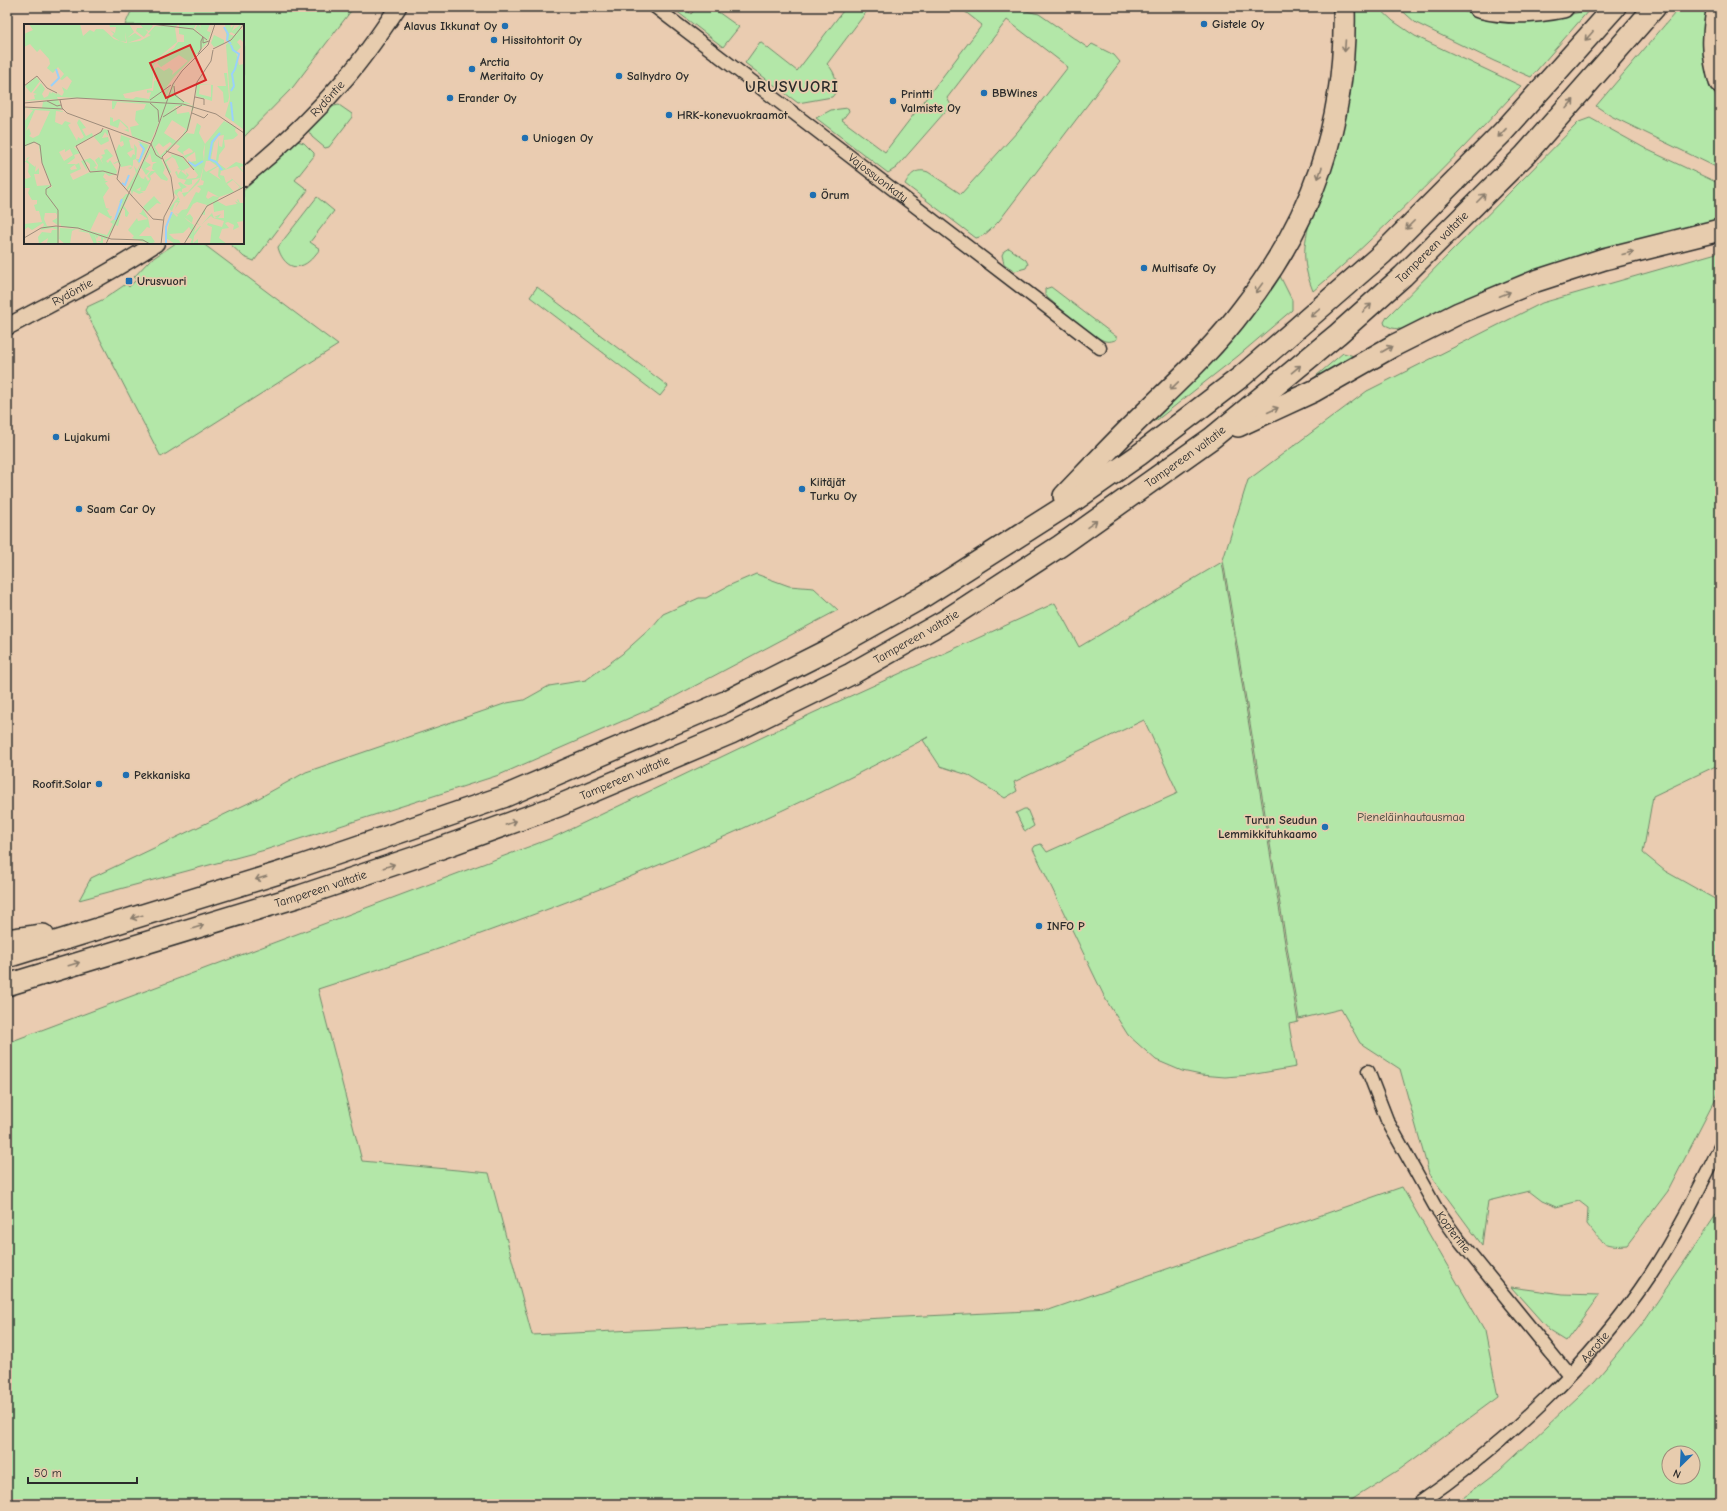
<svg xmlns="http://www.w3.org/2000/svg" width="1727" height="1511" font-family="'Comic Neue',sans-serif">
	<rect width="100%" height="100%" fill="#eaccb1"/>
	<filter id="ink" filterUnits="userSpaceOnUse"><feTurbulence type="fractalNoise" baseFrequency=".025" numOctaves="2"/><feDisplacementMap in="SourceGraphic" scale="8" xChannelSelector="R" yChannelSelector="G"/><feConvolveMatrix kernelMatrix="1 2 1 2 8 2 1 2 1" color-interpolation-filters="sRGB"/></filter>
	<g filter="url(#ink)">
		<g fill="#b3e7a8" stroke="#6f896a" fill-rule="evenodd">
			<path d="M133,7H354L293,87L243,138V25H125Z"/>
			<path d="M671,7H683L691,14L697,7H711L739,27L723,47Z"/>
			<path d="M846,7H870L827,64C835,71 841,88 832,97L798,103L745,63L760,42L797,71Z"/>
			<path d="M959,7H1008L1039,14L1088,48L1092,44L1114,55L1120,62L999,221C992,228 986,236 976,238L905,184C910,174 917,168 928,172L961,194L1018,131L1068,67L1007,20L947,98L951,105L896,168L888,173L816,118L831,110L848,108L849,111L842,120L885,152L982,25Z"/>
			<path d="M1351,7H1378L1393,21L1415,36L1521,86C1479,132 1435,178 1390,221C1365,245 1340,269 1313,291C1300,258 1304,243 1313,209Z"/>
			<path d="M1398,7H1452L1461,11L1498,19L1559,17L1589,10L1531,77L1494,61L1416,23Z"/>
			<path d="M1680,7H1708L1704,36V54L1711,87L1720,105V169L1611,116L1596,106Z"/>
			<path d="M339,105L352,114V117L329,147L325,148L312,137L308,130C317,121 326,106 339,105Z"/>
			<path d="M1590,118L1648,150L1720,184V223L1406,330L1392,328L1385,325L1384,322L1387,317L1579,122Z"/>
			<path d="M297,141L304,143L314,153V156L295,180L308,190L254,261L244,257L229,243H243V191Z"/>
			<path d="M317,197L334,211L310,242L320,249C315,255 309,264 300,266C289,270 280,257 278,247Z"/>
			<path d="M176,243H202L338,345L161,457L85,310L87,307L104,299L126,284L129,287L136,280L134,277L149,261Z"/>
			<path d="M1009,248L1026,260L1028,264L1026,268L1015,271L1004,264L1002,255L1004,251Z"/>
			<path d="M1720,252V764L1653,796L1643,853L1665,871L1720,902V1090L1668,1191L1627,1245C1603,1247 1601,1242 1587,1224L1588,1208L1579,1201L1556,1207L1542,1201L1529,1191L1488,1201L1482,1245L1429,1173L1400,1069L1360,1043L1341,1009L1299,1019L1223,560L1248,480L1367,391L1542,303Z"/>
			<path d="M1279,274L1292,300V310L1238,356L1157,420L1146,424Z"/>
			<path d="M537,287L668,386L660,396L530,297Z"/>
			<path d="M1051,287L1118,338L1117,339C1114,341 1109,342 1105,341C1090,336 1061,309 1048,298L1045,294V289Z"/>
			<path d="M1343,353L1358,357L1302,388Z"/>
			<path d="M1222,562L1298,1022L1289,1024L1296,1067L1250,1075L1225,1077L1201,1075L1182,1071L1156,1060L1128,1035L1106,1000L1033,849L1035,846L1041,844L1047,852L1178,793L1144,720L1014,782L1017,791L1005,798L968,775L940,766L923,740L928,737C734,842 528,922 318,989L362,1161L489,1173L532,1335L1049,1310L1402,1187L1485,1331L1498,1397L1399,1470L1345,1504H7V1043L552,838L813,713L1055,603L1079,647Z"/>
			<path d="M756,574L789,586L814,588L838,610L657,706L499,775L265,850L79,900L91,878L259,798L306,772L507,703L524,700L549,686L586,680L622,654L653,626L663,614L699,598H706L728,586Z"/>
			<path d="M1024,809H1027L1034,826L1026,831L1024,830L1016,813Z"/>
			<path d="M1720,1209V1504H1455L1500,1470L1595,1381L1640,1327ZM1669,1453H1693V1477H1669Z"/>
			<path d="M1511,1287L1563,1294L1599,1295L1566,1341L1550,1331Z"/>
		</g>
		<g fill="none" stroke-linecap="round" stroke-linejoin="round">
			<defs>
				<g id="street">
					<path id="s1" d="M655,7L1100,348"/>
					<path id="s2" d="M1368,1071L1387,1120L1436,1208L1456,1236L1569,1375"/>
					<path id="s3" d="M1418,1504C1504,1445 1592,1363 1650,1275C1677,1234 1698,1191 1720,1147"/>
				</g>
				<g id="secondary">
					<path id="s4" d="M243,178C280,148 315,114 346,78C365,56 382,31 398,7"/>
					<path id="s5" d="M7,327C57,300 109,274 156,243"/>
				</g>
				<g id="highway">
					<path d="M1479,7C1507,14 1535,13 1563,7"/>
					<path d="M1718,7C1712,34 1712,55 1720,82"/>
					<path d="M1238,426L1314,391L1393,346L1459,313L1536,281L1604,259L1720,230"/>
					<path d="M1064,496C1090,469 1116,441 1144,414C1178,381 1214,348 1243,309C1313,219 1347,122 1344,7"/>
					<path d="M7,940L43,935"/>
					<path d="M7,957L298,867L503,797L725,702L830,649L921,598L1075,500L1139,455L1242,376L1382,254L1502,133L1615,7"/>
					<path id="s6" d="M7,985L300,896L416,857L558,806L731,733L851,674L943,622L1060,546L1212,438L1338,334L1403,276L1525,155L1655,7"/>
				</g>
			</defs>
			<use href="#street" stroke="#2b2b2b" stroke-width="15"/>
			<use href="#secondary" stroke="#2b2b2b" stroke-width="19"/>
			<use href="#highway" stroke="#2b2b2b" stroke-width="24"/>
			<use href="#street" stroke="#e7ccae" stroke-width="12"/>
			<use href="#secondary" stroke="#e7ccae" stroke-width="16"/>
			<use href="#highway" stroke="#e7ccae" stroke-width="21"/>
		</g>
		<defs><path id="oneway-shaft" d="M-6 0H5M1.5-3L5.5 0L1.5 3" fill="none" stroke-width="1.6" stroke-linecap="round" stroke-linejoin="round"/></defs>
		<g stroke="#897c6c">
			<use href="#oneway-shaft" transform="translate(1589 36) rotate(132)"/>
			<use href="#oneway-shaft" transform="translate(1345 46) rotate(94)"/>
			<use href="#oneway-shaft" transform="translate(1570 104) rotate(-49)"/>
			<use href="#oneway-shaft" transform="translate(1502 133) rotate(133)"/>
			<use href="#oneway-shaft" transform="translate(1320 173) rotate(109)"/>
			<use href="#oneway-shaft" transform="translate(1481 198) rotate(-45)"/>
			<use href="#oneway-shaft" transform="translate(1410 225) rotate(135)"/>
			<use href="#oneway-shaft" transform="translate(1628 253) rotate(-14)"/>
			<use href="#oneway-shaft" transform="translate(1259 288) rotate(126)"/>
			<use href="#oneway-shaft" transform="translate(1505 294) rotate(-22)"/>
			<use href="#oneway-shaft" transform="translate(1367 308) rotate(-42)"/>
			<use href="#oneway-shaft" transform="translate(1315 313) rotate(139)"/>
			<use href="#oneway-shaft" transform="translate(1387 349) rotate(-30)"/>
			<use href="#oneway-shaft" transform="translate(1296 369) rotate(-40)"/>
			<use href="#oneway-shaft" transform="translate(1174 386) rotate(136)"/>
			<use href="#oneway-shaft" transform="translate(1273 410) rotate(-25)"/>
			<use href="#oneway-shaft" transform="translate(1092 524) rotate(-35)"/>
			<use href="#oneway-shaft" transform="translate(511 823) rotate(-20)"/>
			<use href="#oneway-shaft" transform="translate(389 866) rotate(-18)"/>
			<use href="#oneway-shaft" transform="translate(261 878) rotate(163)"/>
			<use href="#oneway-shaft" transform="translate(137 917) rotate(163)"/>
			<use href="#oneway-shaft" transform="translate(198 927) rotate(-17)"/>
			<use href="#oneway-shaft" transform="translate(74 964) rotate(-17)"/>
		</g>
	</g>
	<g fill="#1f6fb2" stroke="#e7ccae" stroke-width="1.5">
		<circle cx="1204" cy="24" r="4"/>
		<circle cx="505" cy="26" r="4"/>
		<circle cx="494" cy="40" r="4"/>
		<circle cx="472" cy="69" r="4"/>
		<circle cx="619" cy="76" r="4"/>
		<circle cx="984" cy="93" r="4"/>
		<circle cx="450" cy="98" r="4"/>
		<circle cx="893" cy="101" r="4"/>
		<circle cx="669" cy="115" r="4"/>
		<circle cx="525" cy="138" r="4"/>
		<circle cx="813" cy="195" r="4"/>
		<circle cx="1144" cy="268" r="4"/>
		<rect x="125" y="277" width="8" height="8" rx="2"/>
		<circle cx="56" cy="437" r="4"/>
		<circle cx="802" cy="489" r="4"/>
		<circle cx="79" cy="509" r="4"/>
		<circle cx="126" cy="775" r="4"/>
		<circle cx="99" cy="784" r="4"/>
		<circle cx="1325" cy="827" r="4"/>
		<circle cx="1039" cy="926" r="4"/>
	</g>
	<g text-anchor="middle" stroke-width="3.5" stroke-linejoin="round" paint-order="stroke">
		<g font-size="12" font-weight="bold" fill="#2b2b2b" stroke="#e7ccae" text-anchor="start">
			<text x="1212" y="28">Gistele Oy</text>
			<text x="497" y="30" text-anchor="end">Alavus Ikkunat Oy</text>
			<text x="502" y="44">Hissitohtorit Oy</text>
			<text x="480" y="66">Arctia<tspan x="480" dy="14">Meritaito Oy</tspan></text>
			<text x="627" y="80">Salhydro Oy</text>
			<text x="992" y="97">BBWines</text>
			<text x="901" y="98">Printti<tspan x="901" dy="14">Valmiste Oy</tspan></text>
			<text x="458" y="102">Erander Oy</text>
			<text x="677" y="119">HRK-konevuokraamot</text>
			<text x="533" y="142">Uniogen Oy</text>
			<text x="821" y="199">Örum</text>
			<text x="1152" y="272">Multisafe Oy</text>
			<text x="137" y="285">Urusvuori</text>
			<text x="64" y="441">Lujakumi</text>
			<text x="810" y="486">Kiitäjät<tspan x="810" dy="14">Turku Oy</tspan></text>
			<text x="87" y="513">Saam Car Oy</text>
			<text x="134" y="779">Pekkaniska</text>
			<text x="91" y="788" text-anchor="end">Roofit.Solar</text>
			<text x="1317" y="824" text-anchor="end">Turun Seudun<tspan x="1317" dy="14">Lemmikkituhkaamo</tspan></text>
			<text x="1047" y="930">INFO P</text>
		</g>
		<g font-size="12" fill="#2b2b2b" stroke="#e7ccae">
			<text dy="4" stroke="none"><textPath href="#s4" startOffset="116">Rydöntie</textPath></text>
			<text dy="4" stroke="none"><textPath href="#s1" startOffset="281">Vajossuonkatu</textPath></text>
			<text dy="4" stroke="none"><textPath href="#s6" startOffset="1624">Tampereen valtatie</textPath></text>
			<text dy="4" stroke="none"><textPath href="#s5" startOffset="74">Rydöntie</textPath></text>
			<text dy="4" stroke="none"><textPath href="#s6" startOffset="1300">Tampereen valtatie</textPath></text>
			<text dy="4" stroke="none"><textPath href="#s6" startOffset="976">Tampereen valtatie</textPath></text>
			<text dy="4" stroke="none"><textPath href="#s6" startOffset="652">Tampereen valtatie</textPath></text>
			<text dy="4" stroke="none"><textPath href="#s6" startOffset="328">Tampereen valtatie</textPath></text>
			<text dy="4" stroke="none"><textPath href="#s2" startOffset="183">Kopteritie</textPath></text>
			<text dy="4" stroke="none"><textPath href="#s3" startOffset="237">Aerotie</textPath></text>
		</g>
		<g font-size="12" fill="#393e38" stroke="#e7ccae">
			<text x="1411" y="821">Pieneläinhautausmaa</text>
		</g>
		<g font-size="16" font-weight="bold" letter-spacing="1" fill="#2b2b2b" stroke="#e7ccae">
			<text x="792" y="92">URUSVUORI</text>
		</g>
	</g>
	<g transform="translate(24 24)">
		<rect width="220" height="220" fill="#eaccb1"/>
		<path d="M5,0H56L59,12L66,6L70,8L72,5H79L90,15L102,19L116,17L127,11L124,10L131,2L138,3L132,0H154L151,4L153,18L135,33L130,41L128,64L99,70L101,74L109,75L112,73L125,75L127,68L123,69V66L129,67L130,57L135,55L132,53L130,56L131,44L134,43L140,47L145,44L149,47L148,51L164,37L155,31L137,43L133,39L138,32L150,24L154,18H160V11L155,10V0H172L170,5L184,18L150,53L138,69L146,63L141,77L151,58L149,67L159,77L167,80L36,73H33L38,85H20H33L40,88L32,87L31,98L38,101L41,97L47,99L44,101L53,117L54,113L57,115L60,113L53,99L55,95L62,104L58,105L62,112L68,109L69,112L50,123L56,129L50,131L51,134L43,140H52L46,144L47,146L53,145L51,141L55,139L57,145L46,150L49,156L66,148H83L66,147V140L62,137L63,147L57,137L66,134L70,137L73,142L70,143L73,146L74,141L71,136L75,133L79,140L77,135L79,133L77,131L81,130L80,126L83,125L89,132L82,137L84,139L86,136L93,147L95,142L92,150L85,152L81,149L79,153L82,156L80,157H84L81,159L85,164L79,173L82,184L86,185L83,186L86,192H88L87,195L75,188L66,207L83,211L89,200L86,198L90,195L91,197L98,179L95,178L102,170H106L100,182L105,189L103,193L101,192V186L98,184L94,202L91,201L82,216L79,214V220L73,217H77V213L74,212L73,215L71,211L73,220H70L65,209L54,207L59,206L37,202L36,199L35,202L28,197L33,194L34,188L32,191V189H21L20,195L23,202L35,203V214L36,204L52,205L48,207L46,220H41L35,215L34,220H26L25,218L23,220L24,214L15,220L14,213L18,208L27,209L28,206H34L28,204L16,206L20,201L19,199L8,206L4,203L0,206V200L18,198L15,187H12L10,181L13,180V176H8L4,169L6,164H0V153L2,155L7,153L4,148L5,140L0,137H2L3,134L6,133L3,136L6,139L11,143L12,141L11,148L15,144V150H10L13,162L26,161L25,164L28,163L17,136L15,122L12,118L0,123V98L9,86L2,84L0,87V84L13,85L18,84L19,78L33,75L0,77L11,75L10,71L13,70L9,69L17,59L21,65L18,70L20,74L24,72L26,67L27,70L28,68L35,71L29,66L38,72L40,68L38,63L43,66L48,57L43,52L38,56L36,55L40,50L34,43L29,49L23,44L26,40L25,35L16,25L13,28L6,20L0,23V10L9,6ZM11,86L26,87L15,111L9,114L5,112L7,110L5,104L2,107ZM41,125V128L46,125L49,131L40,137L35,128ZM85,0H105L110,8L103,14L111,9L118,14L103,19L101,8L102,18L96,17L88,12L90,10L86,6L91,9L92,3H86ZM116,0H126L129,2L125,7L121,5L124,8L120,13L112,7L113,4H119ZM174,0L177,4L176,0H186L183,7L186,8L189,0L184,17L171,5ZM201,0H206L207,4L211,0L208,7L217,0L216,6L220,5V19L216,15L213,18L217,23L212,28L215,41L220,40L219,105L201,92L206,75L202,21L214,8L212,11L207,8L205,10L210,12L203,18ZM190,11L200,16V20L190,23L187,19ZM200,49H203L205,73L204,78L200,79L199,68L193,62H202ZM12,53L16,57L7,69L1,62ZM173,60L189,61L188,77L172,72ZM176,61H187V73L175,70ZM88,77L154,79L170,82L169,86V84L168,87L167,88L168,82H152L141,91L152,83L153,90L165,88L167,94L165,104L161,110L157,114L162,105L148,96L140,109L152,117L155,115L137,134L132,130L128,120L143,79L127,117L122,118L108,112L106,103L115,101L111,96L112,87L120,85L122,80L93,78L90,85H88ZM146,118L148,120L136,132L131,123L135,119L139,123ZM86,93L89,94V98L95,95L104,103L105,108L100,106L104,105L96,97L94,104L86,101ZM200,97L212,103L211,107L214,111L209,115L200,116L201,123L195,131L194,139L202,145L212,138L219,140L220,142L216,143L220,149L213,142L197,147L196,151L200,152L202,159L208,155L206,153L217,163L220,162L211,167L216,163L209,156L203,160L210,168L195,173L184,167L182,173L184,175L189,172L195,173L193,177L202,182L213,180L211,177L215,179L213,176L214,175L216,179H220V197L213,198L215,203L209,206L210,201L204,198L201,199L205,204L198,205L195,214L203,220H166L168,215L164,213L161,220L162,216L168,207L165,203L159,209L145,210L150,215L155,216L157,220H151L142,214L146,195L149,189L153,193L154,191L151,189L154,190L158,186L163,185L172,168L175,169L177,165L173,162L179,161L180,157L177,156L180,140L177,152L175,158L160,173L158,169L164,168L176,154L168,156V160L165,161L160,160L162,156L154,154L151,148L153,147L154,151L157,146L153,145L155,144L151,135L148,133L142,138L147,148L145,150L139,135L140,137L148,132L146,130L158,133L166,143L160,146L161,148L159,146L157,147L163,152L162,148L165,151L162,155L172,154L174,151L164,138V135L166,138L172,137L171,128L162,134L163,137L159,132L169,128L168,126L165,124L159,128L160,131L153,126L156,122L152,120L148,123L163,109L170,110L173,99L177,102L175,109L181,120L179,128L180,137L181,120ZM200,111L198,123L195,122V115L192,136L187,135L190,119L194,112ZM182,137H186L193,142L182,148L180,145ZM195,142L194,152L197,156L185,148ZM193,175L189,178L190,188L200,186V194H194L197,190L190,193L194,194H190L188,189L178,200L187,192L189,194L200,197L198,203L184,199L183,201L188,203L186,220L174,219V215L169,219L170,212L177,202L173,200L177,190L181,191V184ZM173,178L183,181L171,200L173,198L176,202L170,209L172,202L169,204L170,201L164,197L160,193L168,199L169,194L166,190L162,192L169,180ZM80,105L84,106V112L81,108L78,114L84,113L85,117L77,121L70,113ZM97,111L108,115L105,116L107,124L110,125L103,129L107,134L109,130L111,131L110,120L113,124L112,135H116L119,124L114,117L125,121L115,140L112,135L109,136V141L107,145L104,144L108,143L107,141L97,143L94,138L90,140L89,138L90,139L94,137L92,127L95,120L97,123L100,121L99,117L96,118ZM127,122L137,135L141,144L139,149L144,155L143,157L137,155L131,148L126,152L127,155L121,167H116L117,163L112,166L120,168L115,170L109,167L108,171L106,163L103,167V164L112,149L110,142L113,146L116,140L114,149L117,154L120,155L121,152L124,157L126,155L123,152L127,147H131L128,145L129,140L133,138H128L126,129L121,137L127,141L121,145L126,147L122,151L117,143ZM156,158L163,163L158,165V168L155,167L153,170L156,176L153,177H156L151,185L154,178L151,179L152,176L148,187L145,185L154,173L150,169L151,166L157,164L154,159ZM130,172L137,180L133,179L123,188L119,183ZM119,185L124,194L126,204L123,203L115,212H127L131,218L126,220L108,214L110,212L104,206L113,194L114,197L124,195L115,189H117Z" fill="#b3e7a8" fill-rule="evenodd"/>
		<path fill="none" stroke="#9ad1f9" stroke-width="2" d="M200,3L204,10L203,16L207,20M207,21L209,26L215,30L211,45M27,62L35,54L32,45M207,67L210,62L208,50L211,45M207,78L209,97M196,109L188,118L185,135L192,138L198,146M115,138L120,125L116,120M165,138L171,142L179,137M98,159L101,161L105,151M91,196L98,175M142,220V203L148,188"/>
		<path fill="none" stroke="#9e8c7b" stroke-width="1" d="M127,0L169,5L183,16M189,25L207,16L220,0M174,30L177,25V17L179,13V19L185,17M0,62L13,52L23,64L33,69M150,62L151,71L160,78M171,73L180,75V81M36,76L38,84L43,89L127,120L132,131L138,135M126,76L147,61M23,77L33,82L37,81M0,79L53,74L159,80L192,90L220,109M126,79L134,86L135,98M0,83L39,85M169,83L173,58L187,37L189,26M168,89L180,94L184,90M139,93L158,81M79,104L77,108L52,122L66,148L79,147L93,151M84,106L96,141L93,155L108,172M0,122L10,118L16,121L18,139L27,162L22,165V170L34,186V220M142,127L159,133L170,146M107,171L129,195L139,196M0,214L17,204L32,202L54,204L87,215L119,216L126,220M82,220L131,111L149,60L158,47L184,21L191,0M137,220L140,193L150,174L147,153L138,133L163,107L169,83M160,220L183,182L220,163"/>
		<path fill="#d62828" fill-opacity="0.15" stroke="#d62828" stroke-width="2" d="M166,21L182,56L142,74L126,39Z"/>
		<rect width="220" height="220" fill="none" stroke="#2b2b2b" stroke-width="2"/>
	</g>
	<rect width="1727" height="1511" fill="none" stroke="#e7ccae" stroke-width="24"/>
	<rect x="12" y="12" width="1703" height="1487" fill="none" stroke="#2b2b2b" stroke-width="1.5" filter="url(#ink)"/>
	<g transform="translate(1681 1465) rotate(204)"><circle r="19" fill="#e7ccae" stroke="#9c8c7a"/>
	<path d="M0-3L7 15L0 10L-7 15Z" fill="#1f6fb2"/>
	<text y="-6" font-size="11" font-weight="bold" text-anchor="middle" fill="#2b2b2b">N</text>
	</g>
	<path d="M28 1477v6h109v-6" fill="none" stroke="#2b2b2b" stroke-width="2"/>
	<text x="34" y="1477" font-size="12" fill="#2b2b2b" stroke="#e7ccae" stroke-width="3" paint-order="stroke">50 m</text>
</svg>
